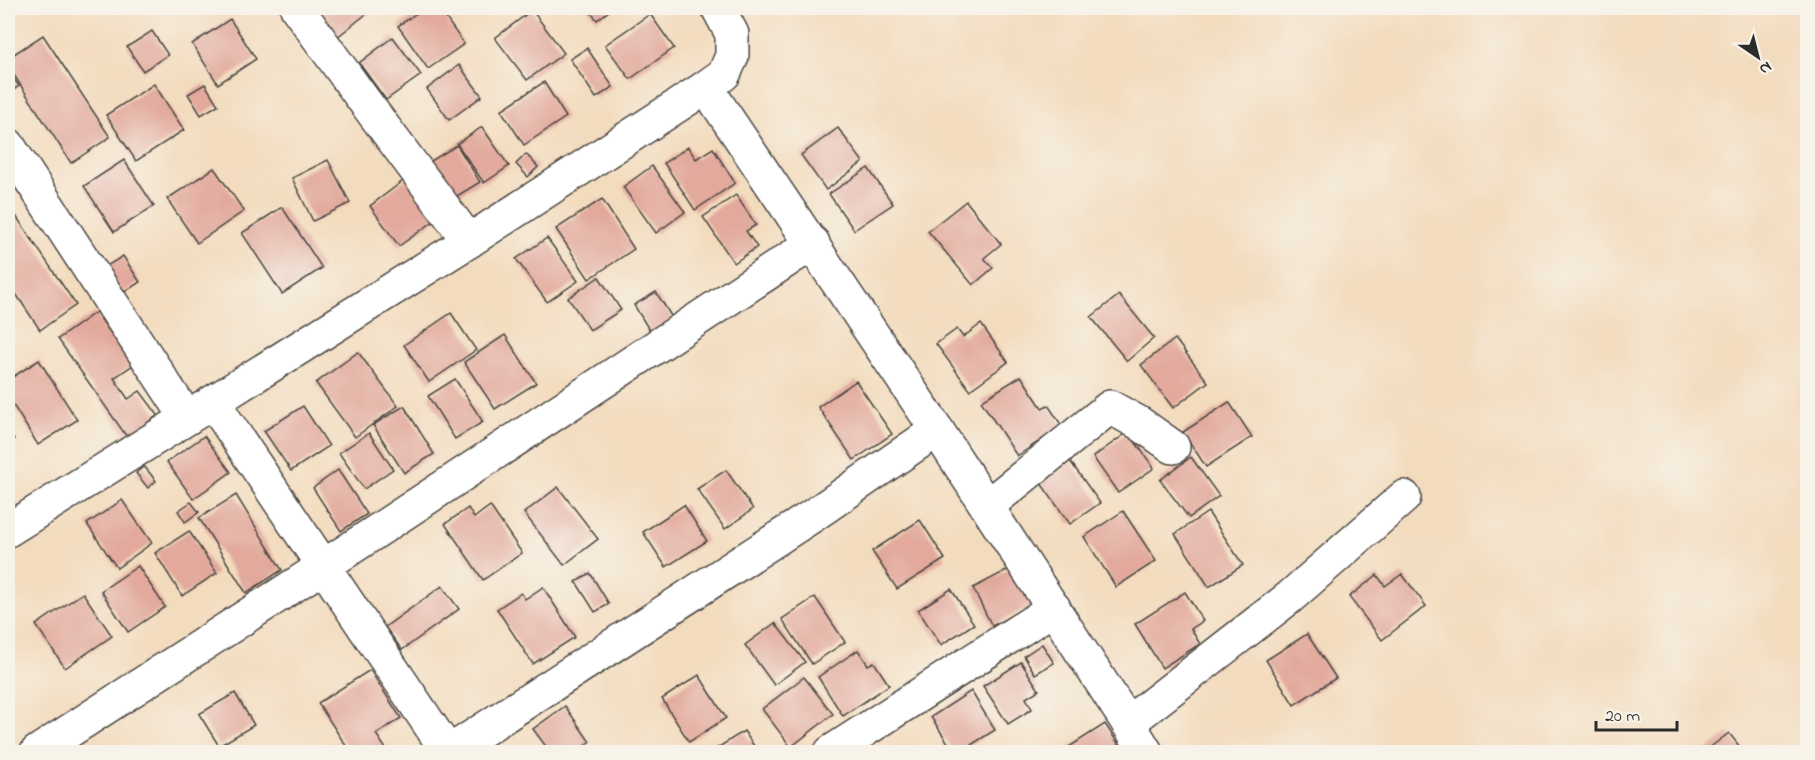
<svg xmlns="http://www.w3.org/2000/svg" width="1815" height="760" font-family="'Indie Flower',sans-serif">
	<rect width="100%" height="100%" fill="#f7f3e8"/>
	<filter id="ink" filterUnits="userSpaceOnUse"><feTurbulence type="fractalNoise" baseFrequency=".0167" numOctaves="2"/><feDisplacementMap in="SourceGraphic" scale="12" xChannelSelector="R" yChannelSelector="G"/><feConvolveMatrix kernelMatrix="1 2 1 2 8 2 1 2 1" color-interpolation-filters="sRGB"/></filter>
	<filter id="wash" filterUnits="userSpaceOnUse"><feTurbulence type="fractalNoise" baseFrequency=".008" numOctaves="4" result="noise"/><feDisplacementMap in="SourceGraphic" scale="24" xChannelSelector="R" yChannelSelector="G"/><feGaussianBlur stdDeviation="1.35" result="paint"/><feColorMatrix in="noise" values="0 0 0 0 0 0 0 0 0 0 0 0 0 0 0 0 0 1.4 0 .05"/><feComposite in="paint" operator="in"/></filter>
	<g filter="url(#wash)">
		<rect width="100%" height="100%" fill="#f3dbbe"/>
		<g id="blocks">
			<g fill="#e2a99c">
				<path d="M312,8H367L370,11L336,38Z"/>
				<path d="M424,8H439L464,44L428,69L398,26Z"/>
				<path d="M587,8H613L597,20Z"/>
				<path d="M532,10L564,53L527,80L495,38Z"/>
				<path d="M650,14L674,48L630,79L605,45Z"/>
				<path d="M230,19L256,59L218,84L192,44Z"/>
				<path d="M152,31L168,55L143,71L127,47Z"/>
				<path d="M43,35L110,137L71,163L8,66V58Z"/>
				<path d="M393,37L421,75L386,100L359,63Z"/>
				<path d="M587,48L613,87L596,98L570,59Z"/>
				<path d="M459,65L482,96L449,120L427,89Z"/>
				<path d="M8,71L19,86L8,94Z"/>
				<path d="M544,82L566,117L524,145L501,110Z"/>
				<path d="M154,84L184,130L136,161L106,115Z"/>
				<path d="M205,84L218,105L201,115L188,94Z"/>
				<path d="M482,127L509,166L484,183L457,144Z"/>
				<path d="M838,128L863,162L826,190L801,155Z"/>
				<path d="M457,145L480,182L449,201L426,164Z"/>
				<path d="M688,147L696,159L713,148L735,183L695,210L664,163Z"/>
				<path d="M526,154L538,167L528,177L516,164Z"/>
				<path d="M124,160L154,206L114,232L84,186Z"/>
				<path d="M328,160L350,203L313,221L292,178Z"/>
				<path d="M652,166L685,212L656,233L623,187Z"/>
				<path d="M214,168L244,211L197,243L167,199Z"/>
				<path d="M868,168L893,204L854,230L829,194Z"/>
				<path d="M411,175L441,216L399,246L370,206Z"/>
				<path d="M736,195L756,225L746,231L757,247L734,263L703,217Z"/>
				<path d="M602,199L634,249L589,279L556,229Z"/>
				<path d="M966,201L1001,244L984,258L993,268L973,285L928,231Z"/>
				<path d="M282,207L322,268L282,294L242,233Z"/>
				<path d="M14,213L76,305L40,330L8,282V218Z"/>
				<path d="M547,238L578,281L547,302L516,259Z"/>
				<path d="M123,256L140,282L123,293L105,267Z"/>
				<path d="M599,277L621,310L590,330L568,298Z"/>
				<path d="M656,292L673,319L651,333L634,305Z"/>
				<path d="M1119,295L1154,338L1127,361L1091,317Z"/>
				<path d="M96,312L133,365L114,378L128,399L140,391L158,415L127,437L58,339Z"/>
				<path d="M451,313L476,350L429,382L404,345Z"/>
				<path d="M981,324L1008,362L970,390L936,344L957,329L963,337Z"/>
				<path d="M505,335L536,383L495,409L464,362Z"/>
				<path d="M1175,339L1208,382L1173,408L1141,365Z"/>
				<path d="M358,352L398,406L355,437L316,383Z"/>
				<path d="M39,360L77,420L38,445L8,397V380Z"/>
				<path d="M1021,376L1042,408L1048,405L1062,426L1017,456L981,401Z"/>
				<path d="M455,379L483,422L455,439L428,396Z"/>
				<path d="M856,381L892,434L854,460L818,407Z"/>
				<path d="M1229,402L1252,437L1206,467L1183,432Z"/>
				<path d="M303,406L329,446L291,471L264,431Z"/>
				<path d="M404,406L434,454L404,473L373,425Z"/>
				<path d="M8,428L14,439L8,444Z"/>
				<path d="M1128,432L1154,468L1118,493L1093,457Z"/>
				<path d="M369,433L393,469L364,489L339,453Z"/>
				<path d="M204,436L231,472L193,499L167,462Z"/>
				<path d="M1191,457L1219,496L1189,518L1160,480Z"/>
				<path d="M1070,461L1100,503L1070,524L1040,482Z"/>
				<path d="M144,466L156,481L148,488L136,473Z"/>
				<path d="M338,470L367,514L341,531L313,488Z"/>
				<path d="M726,470L753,509L725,529L697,489Z"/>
				<path d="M558,487L598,539L564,565L524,513Z"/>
				<path d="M236,495L282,570L246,593L199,518Z"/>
				<path d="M122,500L152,543L117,568L87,524Z"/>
				<path d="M191,502L199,512L185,522L178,511Z"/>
				<path d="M684,505L707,541L666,567L643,532Z"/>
				<path d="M490,506L522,553L483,580L445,524L468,508L474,518Z"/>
				<path d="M1123,511L1156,561L1116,587L1084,537Z"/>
				<path d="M1208,512L1243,565L1209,587L1175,534Z"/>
				<path d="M920,520L945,559L897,589L872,551Z"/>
				<path d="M189,531L217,573L182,596L155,553Z"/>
				<path d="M138,566L165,607L128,632L101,591Z"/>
				<path d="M1015,566L1034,604L992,626L973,588Z"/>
				<path d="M590,573L609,604L595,612L576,582Z"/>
				<path d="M1402,574L1426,606L1382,640L1349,597L1377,575L1385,586Z"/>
				<path d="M442,586L459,609L402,650L385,627Z"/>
				<path d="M543,587L575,637L533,664L497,609L521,593L525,599Z"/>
				<path d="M951,589L974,624L941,645L918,610Z"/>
				<path d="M1185,592L1203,621L1191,629L1200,644L1162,668L1135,624Z"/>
				<path d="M83,593L112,636L65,668L36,625Z"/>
				<path d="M815,597L845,642L812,664L782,619Z"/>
				<path d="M775,623L805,662L774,685L745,645Z"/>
				<path d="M1307,634L1336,678L1294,705L1266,660Z"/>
				<path d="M1042,644L1054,663L1035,674L1024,656Z"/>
				<path d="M858,650L868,665L874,662L889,685L843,716L818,677Z"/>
				<path d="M1021,662L1039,690L1026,698L1032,709L1008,724L983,686Z"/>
				<path d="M370,670L401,718L376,734L388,752H350L318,703Z"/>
				<path d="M699,675L726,718L689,742L662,699Z"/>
				<path d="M804,677L833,714L791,747L762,709Z"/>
				<path d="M971,691L995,730L960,752H954L931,717Z"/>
				<path d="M235,693L254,725L219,746L199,714Z"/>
				<path d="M565,706L590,742L575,752H550L533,729Z"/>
				<path d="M1105,724L1124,752H1061Z"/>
				<path d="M744,731L758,752H711Z"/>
				<path d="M1729,733L1744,752H1704Z"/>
			</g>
		</g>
	</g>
	<g filter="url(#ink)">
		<use href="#blocks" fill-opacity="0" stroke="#494541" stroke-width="1.5"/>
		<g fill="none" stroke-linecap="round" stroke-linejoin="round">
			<defs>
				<g id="minor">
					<path d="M297,8L362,98L469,241"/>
					<path d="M706,87L724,74L732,56V34L718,8"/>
					<path d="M8,145L187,418"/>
					<path d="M213,402L469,241L706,87L937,430L1128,723"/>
					<path d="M987,506L1110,407L1139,423L1173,447"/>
					<path d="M8,530L213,402L448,752"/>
					<path d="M37,752L324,566L813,243"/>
					<path d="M449,752L812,516L937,430"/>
					<path d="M831,752L1054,608"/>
					<path d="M1146,752L1128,723L1290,597L1404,497"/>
				</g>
			</defs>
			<use href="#minor" stroke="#494541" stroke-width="36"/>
			<use href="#minor" stroke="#fff" stroke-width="33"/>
		</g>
	</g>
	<rect width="1815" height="760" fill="none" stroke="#f7f3e8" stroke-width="30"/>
	<g transform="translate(1758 57) rotate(145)" stroke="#f7f3e8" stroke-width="4.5" paint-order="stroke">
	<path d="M0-4.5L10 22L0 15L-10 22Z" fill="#2b2b2b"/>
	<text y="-9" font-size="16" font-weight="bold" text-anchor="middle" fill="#2b2b2b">N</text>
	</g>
	<path d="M1596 721v9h81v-9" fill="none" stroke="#2b2b2b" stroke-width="3"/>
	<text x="1605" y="721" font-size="18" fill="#2b2b2b" stroke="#f7f3e8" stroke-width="4.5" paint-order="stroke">20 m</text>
</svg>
